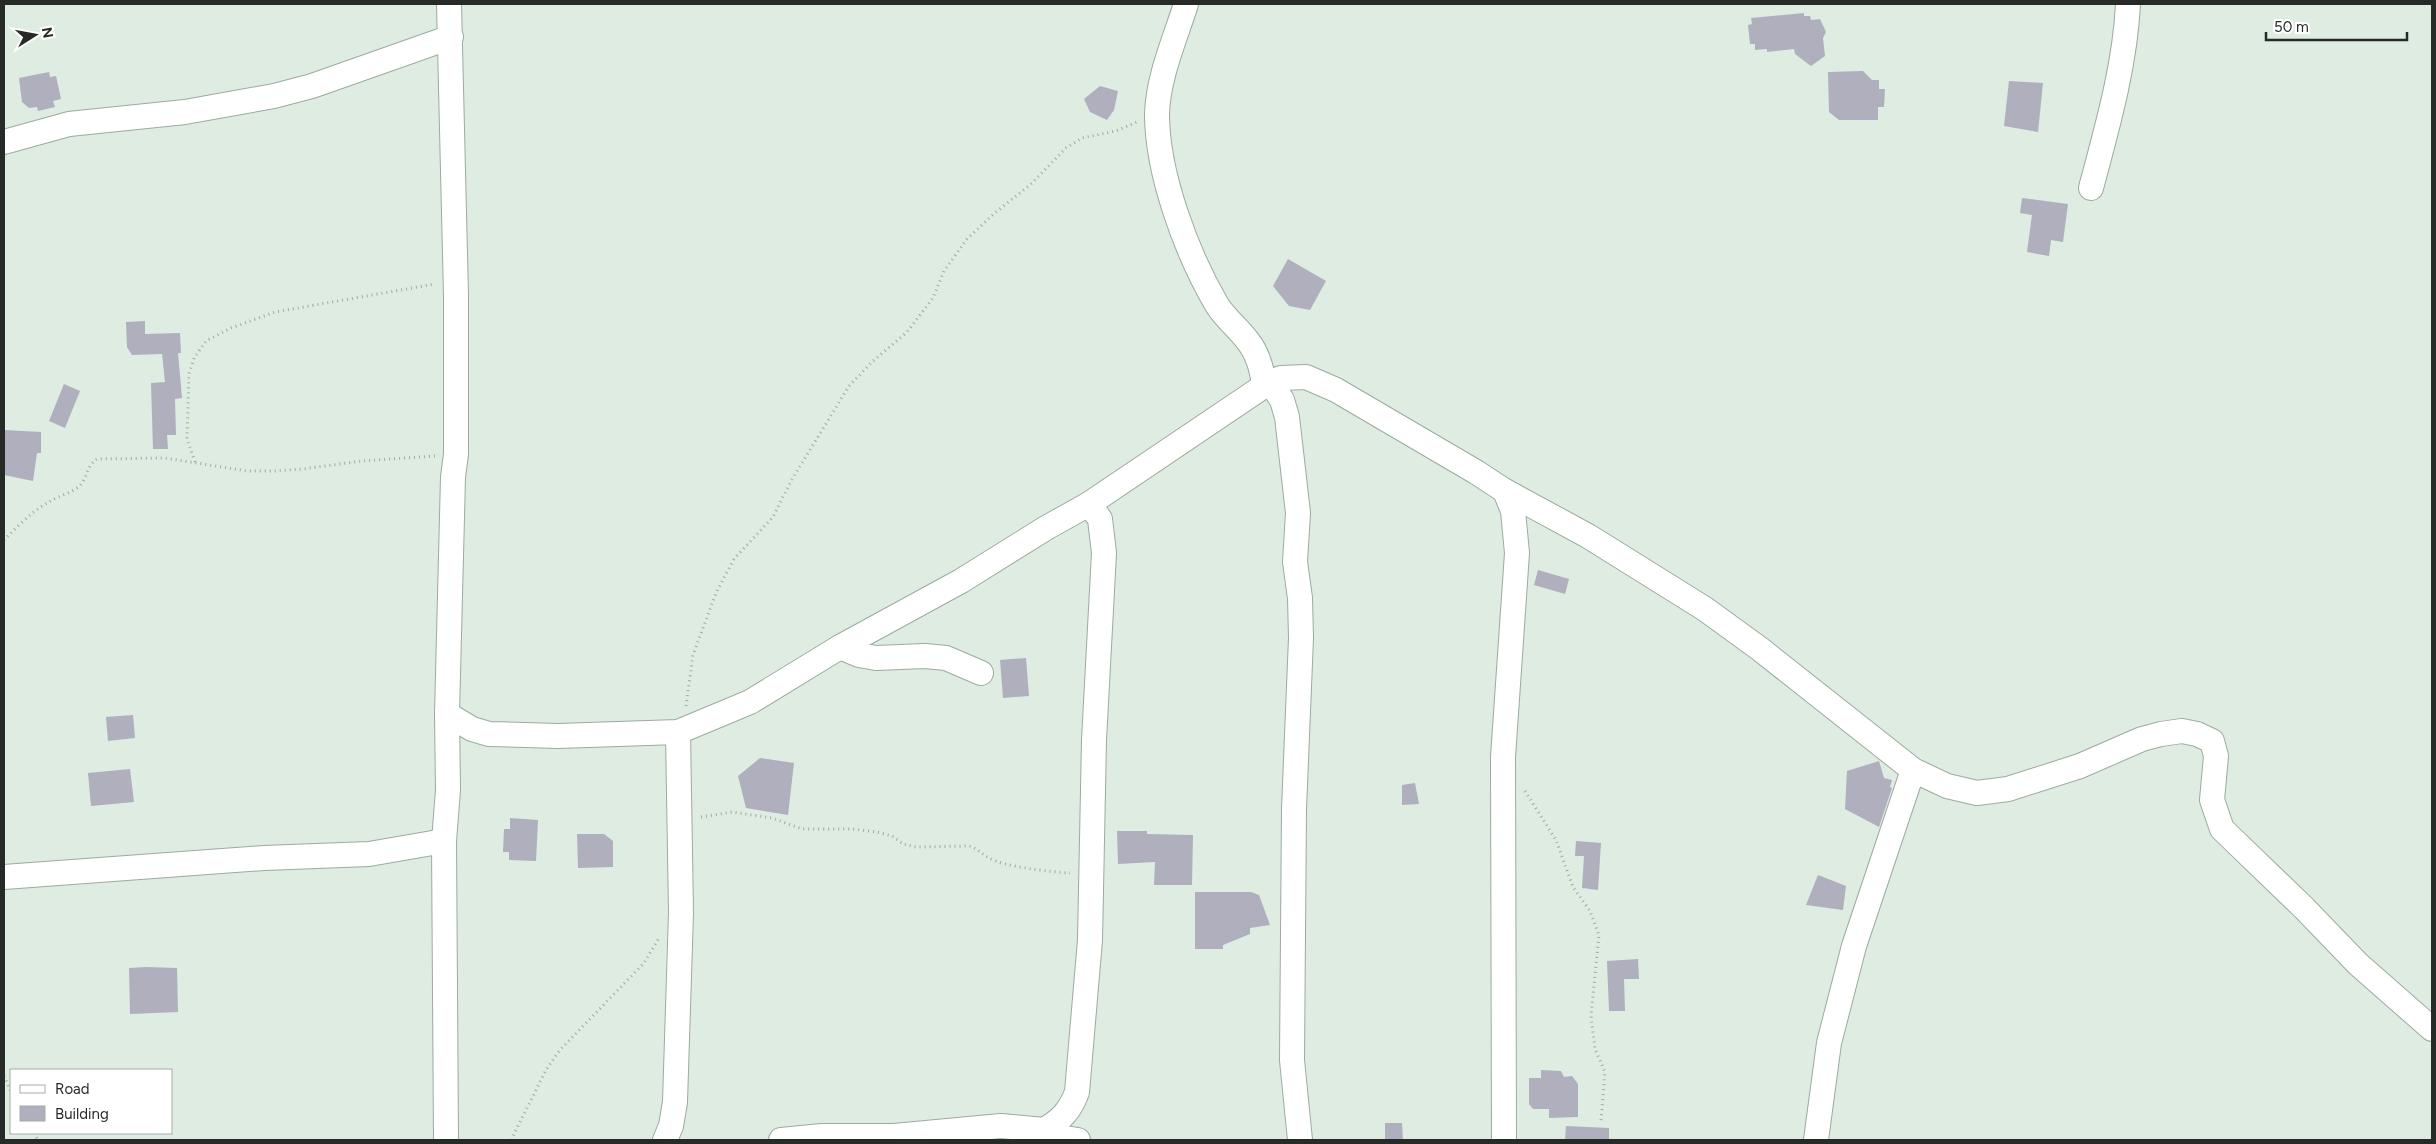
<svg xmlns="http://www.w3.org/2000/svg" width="2436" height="1144" font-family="Figtree,sans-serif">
	<rect width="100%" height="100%" fill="#deece1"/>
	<g fill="#b0afbd">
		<path d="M1804,13V16H1810L1811,20L1820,19L1826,32L1823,38L1825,56L1811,66L1795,54L1794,49L1767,52V49L1755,50V44H1750L1748,25L1752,24L1751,18Z"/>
		<path d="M1863,71L1872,80H1879V89H1885L1884,107H1878V120H1839L1829,112L1828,72Z"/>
		<path d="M49,72L50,77L56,76L61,99L53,101L55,107L38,111L37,107L29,108L22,102L19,78Z"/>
		<path d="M2009,81L2043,83L2038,132L2004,126Z"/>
		<path d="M1100,86L1118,91L1114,110L1107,120L1090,112L1084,99Z"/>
		<path d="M2022,198L2068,204L2063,242L2051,240L2049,256L2027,252L2032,215L2020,213Z"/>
		<path d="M1288,259L1326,281L1310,310L1289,306L1273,286Z"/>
		<path d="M145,321V334L180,333L181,353H178L182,398L175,399L176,435H167L168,449H153L151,383L165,382L162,354L132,355L127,347L126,322Z"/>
		<path d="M64,384L80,391L65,428L49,421Z"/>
		<path d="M4,430L41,432V453H37L33,481L4,475Z"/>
		<path d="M1538,570L1569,579L1565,594L1534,585Z"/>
		<path d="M1026,658L1029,696L1003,698L1000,660Z"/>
		<path d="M133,715L135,738L108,741L106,717Z"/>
		<path d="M760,758L794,763L788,815L746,808L738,776Z"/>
		<path d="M1879,761L1884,778L1892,780L1890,787L1892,788L1879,827L1845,809L1847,771Z"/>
		<path d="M130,769L134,802L91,806L88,773Z"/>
		<path d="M1415,783L1419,804L1402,805V785Z"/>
		<path d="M510,818L538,820L536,861L509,860V852H503L504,829H510Z"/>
		<path d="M1117,831H1147V834L1193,835L1192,885H1154L1155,862L1118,864Z"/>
		<path d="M577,834H604L613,841V867L578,868Z"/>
		<path d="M1576,841L1601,843L1598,890L1582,888L1584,856H1575Z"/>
		<path d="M1818,875L1846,886L1843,910L1806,905Z"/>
		<path d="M1195,892H1251L1259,895L1270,925L1250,928V934L1223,945V949H1195Z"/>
		<path d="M1638,959L1639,979H1624L1625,1011H1609L1607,961Z"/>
		<path d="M146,967L177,968L178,1012L130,1014L129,968Z"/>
		<path d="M1541,1070L1561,1071L1564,1077L1572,1076L1578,1084V1117L1549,1118V1109H1533L1529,1104V1078H1541Z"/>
		<path d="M1385,1123H1402L1403,1140H1385Z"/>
		<path d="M1566,1126L1609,1128V1140H1565Z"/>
	</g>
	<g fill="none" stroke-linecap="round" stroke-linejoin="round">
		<defs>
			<g id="minor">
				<path d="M1186,4C1175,39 1158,77 1157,114C1157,174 1187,254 1217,305C1225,318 1238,328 1247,340C1258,353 1262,369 1264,385"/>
				<path d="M4,142L69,124L185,112L274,96L312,86L451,37"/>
				<path d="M2091,188C2107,128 2125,66 2128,4"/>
				<path d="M1270,382L1282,400L1287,417L1298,513L1295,562L1300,598L1301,638L1294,809L1292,1060L1300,1140"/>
				<path d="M840,647L859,655L876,658L925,656L946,658L981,673"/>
				<path d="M447,714L472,729L489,734L558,736L678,732L750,702L840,647L961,581L1046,528L1089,504L1270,382L1281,378L1306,377L1336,390L1476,472L1505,491L1588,536L1705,609L1760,649L1913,770L1947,786L1977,793L2008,789L2080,766L2142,739L2161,734L2182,731L2197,734L2212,741L2216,756L2212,800L2222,829L2304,908L2358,964L2432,1029"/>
				<path d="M4,877L264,858L369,854L444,841"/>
				<path d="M1044,1130C1061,1120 1070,1111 1077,1092L1090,940L1094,740L1104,553L1100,519L1089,504"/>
				<path d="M446,1140L444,841L448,790L447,714L453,477L456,454V296L449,4"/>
				<path d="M665,1140L671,1126L675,1102L681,913L678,732"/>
				<path d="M781,1140L822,1136H894L1001,1126L1044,1130L1059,1137L1078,1140"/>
				<path d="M1504,1140L1503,757L1517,553L1513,511L1505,491"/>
				<path d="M1816,1140L1829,1043L1854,946L1913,770"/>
			</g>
		</defs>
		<use href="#minor" stroke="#9daaa0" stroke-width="26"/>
		<g stroke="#a0aba2" stroke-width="3" stroke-dasharray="1 4" stroke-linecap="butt">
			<path d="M195,462L187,439L189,374L194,358L206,341L231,328L275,312L435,284"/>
			<path d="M4,540C17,527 32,511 49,502C58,496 69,494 77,488C88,480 85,467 97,459L165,458L247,471H274L303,469L362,461L435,456"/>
			<path d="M686,706L693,655L716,593L734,559L773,517L791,481L849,386L873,361L907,332L933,298L944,271L967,239L997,211L1030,185L1066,148L1082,138L1116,131L1137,122"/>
			<path d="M1525,791L1556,840L1573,887L1590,911L1599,935L1591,1016L1595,1049L1605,1072L1601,1121"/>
			<path d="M701,817L732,812L772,818L802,829H852L877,832L892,836L903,844L916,847L969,846C977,848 981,854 989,858C1004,867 1052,872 1070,873"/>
			<path d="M4,1076L11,1092"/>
			<path d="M34,1133L38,1140"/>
			<path d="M511,1140L546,1070L559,1051L644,963L659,938"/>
		</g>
		<use href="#minor" stroke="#fff" stroke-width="24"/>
	</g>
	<rect width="2436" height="1144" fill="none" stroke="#262b27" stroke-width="10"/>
	<rect x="10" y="1069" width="162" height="65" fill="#ffffff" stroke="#a8aaa9"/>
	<rect x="20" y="1085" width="25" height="8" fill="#ffffff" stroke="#a8aaa9"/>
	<text x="55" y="1094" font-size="15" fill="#262b27">Road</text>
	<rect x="20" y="1106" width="25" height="15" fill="#b0afbd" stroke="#a8aaa9"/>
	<text x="55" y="1119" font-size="15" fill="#262b27">Building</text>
	<g transform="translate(35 35) rotate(79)" stroke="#ffffff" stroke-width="4" paint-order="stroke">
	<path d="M0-4L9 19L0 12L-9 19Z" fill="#262b27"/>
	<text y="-8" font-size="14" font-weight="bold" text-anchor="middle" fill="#262b27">N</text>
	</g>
	<path d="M2266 32v8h141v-8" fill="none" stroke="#262b27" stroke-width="2.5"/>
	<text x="2274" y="32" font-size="15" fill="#262b27" stroke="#ffffff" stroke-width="4" paint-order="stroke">50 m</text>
</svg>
